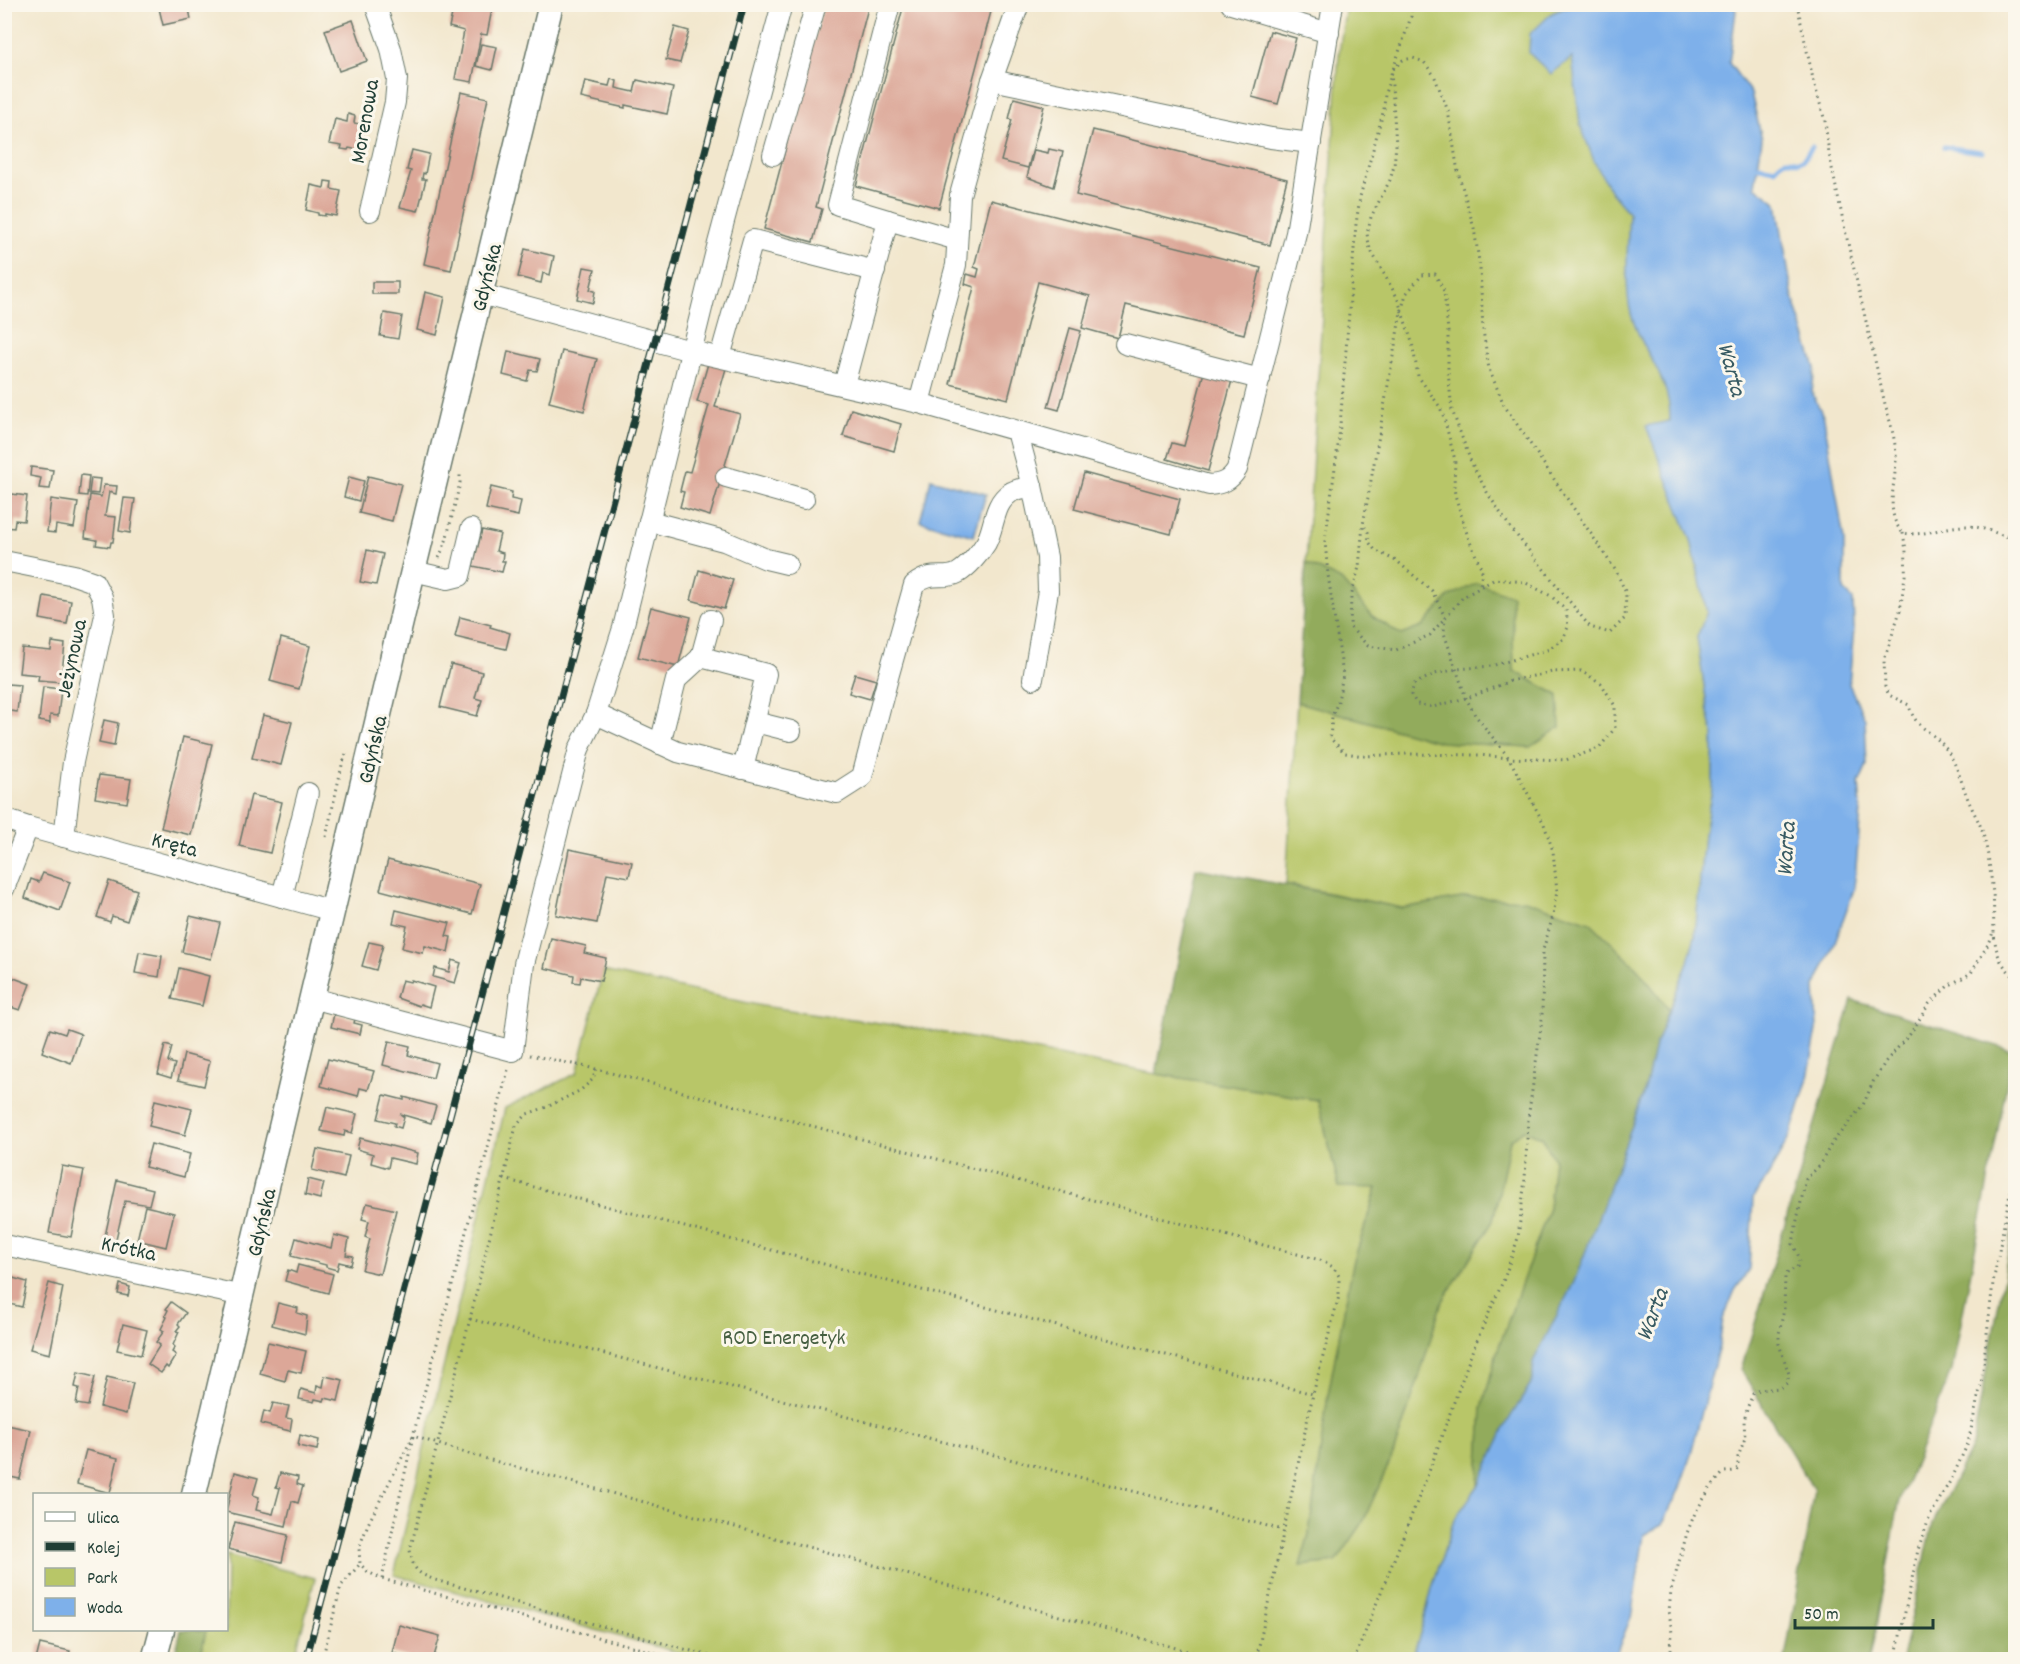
<svg xmlns="http://www.w3.org/2000/svg" width="2020" height="1664" font-family="Dekko,sans-serif">
	<rect width="100%" height="100%" fill="#fbf7ec"/>
	<filter id="ink" filterUnits="userSpaceOnUse"><feTurbulence type="fractalNoise" baseFrequency=".0167" numOctaves="2"/><feDisplacementMap in="SourceGraphic" scale="12" xChannelSelector="R" yChannelSelector="G"/><feConvolveMatrix kernelMatrix="1 2 1 2 8 2 1 2 1" color-interpolation-filters="sRGB"/></filter>
	<filter id="wash" filterUnits="userSpaceOnUse"><feTurbulence type="fractalNoise" baseFrequency=".008" numOctaves="4" result="noise"/><feDisplacementMap in="SourceGraphic" scale="24" xChannelSelector="R" yChannelSelector="G"/><feGaussianBlur stdDeviation="1.35" result="paint"/><feColorMatrix in="noise" values="0 0 0 0 0 0 0 0 0 0 0 0 0 0 0 0 0 1.4 0 .05"/><feComposite in="paint" operator="in"/></filter>
	<g filter="url(#wash)">
		<rect width="100%" height="100%" fill="#f2e7cd"/>
		<g fill="#b8c668" stroke="#6c824e" stroke-width="1.5">
			<path d="M1346,5H1572L1552,13L1572,57L1611,192L1629,213L1627,271L1631,313L1645,348L1657,367L1670,400V421L1647,426L1691,540L1707,612L1697,637L1708,712L1713,732V784L1704,834L1695,936L1688,962L1669,1009L1637,968L1468,897L1402,908L1286,884L1297,702L1441,742L1530,747L1558,695L1514,671L1511,595L1450,596L1422,627L1401,635L1372,616L1341,580L1306,563L1339,53Z"/>
			<path d="M603,971L762,1006L935,1031L1156,1074L1318,1100L1339,1187H1377L1353,1264L1328,1395L1309,1534L1300,1566L1336,1562L1362,1524L1392,1457L1420,1374L1441,1304L1493,1221L1510,1140L1524,1130L1542,1137L1554,1159L1549,1208L1497,1352L1482,1408L1478,1486L1454,1520L1432,1588L1424,1621L1412,1659H702L394,1575L505,1108L577,1073Z"/>
			<path d="M227,1555L315,1578L294,1659H200L206,1630H226Z"/>
		</g>
		<g fill="#92ab5c" stroke="#587448" stroke-width="1.5">
			<path d="M1306,563L1341,580L1372,616L1401,635L1422,627L1450,596L1477,583L1512,596L1514,671L1558,695L1560,727L1530,747L1441,742L1297,702Z"/>
			<path d="M1196,868L1402,908L1468,897L1525,900L1590,922L1637,968L1669,1009L1655,1046L1646,1086L1616,1171L1574,1282L1533,1362V1381L1508,1421L1478,1486L1482,1408L1497,1352L1549,1208L1554,1159L1542,1137L1524,1130L1510,1140L1493,1221L1441,1304L1420,1374L1392,1457L1362,1524L1336,1562L1300,1566L1309,1534L1328,1395L1353,1264L1377,1188L1339,1187L1318,1100L1156,1074Z"/>
			<path d="M1852,1000L2013,1051L1952,1370L1899,1503L1870,1659H1785L1814,1490L1741,1370Z"/>
			<path d="M2015,1217V1659H1902L1933,1523L1972,1446Z"/>
			<path d="M181,1630H206L200,1659H174Z"/>
		</g>
		<g fill="#7eb0ea" stroke="#4e768f" stroke-width="1.5">
			<path d="M1572,5H1734L1736,11L1729,63L1751,93L1762,139L1755,186L1777,203L1792,293L1815,368L1812,392L1824,418L1844,540V590L1853,599L1854,628L1849,684L1865,719L1867,765L1859,783L1861,810L1854,889L1835,942L1815,987L1817,1030L1808,1078L1791,1133L1769,1175L1753,1198L1749,1270L1735,1290L1723,1319L1719,1346L1690,1457L1679,1490L1662,1525L1644,1535L1631,1617L1614,1659H1412L1424,1621L1432,1588L1454,1520L1478,1486L1508,1421L1533,1381V1362L1574,1282L1616,1171L1646,1086L1655,1046L1688,962L1695,936L1704,834L1713,784V732L1708,712L1697,637L1707,612L1691,540L1646,426L1670,421C1671,376 1642,354 1631,314C1624,287 1628,242 1629,213L1611,192L1594,161L1580,124L1572,58L1551,74L1529,53L1530,34L1552,13Z"/>
			<path d="M931,479L986,494L974,536L920,521Z"/>
		</g>
		<g fill="none" stroke-linecap="round" stroke-linejoin="round">
			<g stroke="#7eb0ea" stroke-width="5">
				<path d="M1944,147L1982,152"/>
				<path d="M1759,166L1775,169C1783,159 1787,158 1798,162L1803,160L1812,147"/>
			</g>
		</g>
		<g id="blocks">
			<g fill="#dca798">
				<path d="M158,4H188L191,19L163,25Z"/>
				<path d="M450,4H493L487,35L481,34L472,82L455,79L464,31L449,27L452,14H448Z"/>
				<path d="M824,4H869L816,207L822,209L813,242L764,229Z"/>
				<path d="M904,4H993L939,208L856,186Z"/>
				<path d="M353,20L367,61L339,71L325,30Z"/>
				<path d="M675,27L689,31L680,63L666,60Z"/>
				<path d="M1270,31L1296,38L1278,104L1252,97Z"/>
				<path d="M481,44L497,47L492,70L476,66Z"/>
				<path d="M611,79L617,81L616,88L634,92L637,80L673,88L667,114L625,105V108L581,98L585,81L609,86Z"/>
				<path d="M461,92L488,98L451,270L424,264Z"/>
				<path d="M1014,98L1044,106L1028,168L1001,161L1012,120L1009,119Z"/>
				<path d="M348,114L355,116L354,123L365,125L359,150L349,148L348,150L341,149L342,146L329,144L335,119L347,122Z"/>
				<path d="M1093,130L1287,179L1270,245L1076,195Z"/>
				<path d="M1049,149L1063,152L1054,187L1027,177L1034,150L1048,153Z"/>
				<path d="M412,150L429,154L425,174L423,173L422,179H426L418,211L400,207L411,171L407,170Z"/>
				<path d="M325,181L332,182L331,189L341,191L336,216L325,214V216L318,215V213L306,210L311,185L324,188Z"/>
				<path d="M991,200L1261,268L1244,334L1126,305L1118,338L1082,328L1090,296L1038,282L1008,399L950,384L974,287L965,284L967,274L977,277L979,269L974,267Z"/>
				<path d="M525,249L554,256L550,275L543,273L541,283L518,277Z"/>
				<path d="M584,267L595,269L590,290L595,291L593,303L577,299Z"/>
				<rect x="372" y="282" width="26" height="12"/>
				<path d="M425,292L445,297L437,335L417,330Z"/>
				<path d="M384,313L402,316L398,339L380,336Z"/>
				<path d="M1070,328L1081,331L1059,410L1048,407Z"/>
				<path d="M508,351L540,359L537,371L530,370L527,381L503,375Z"/>
				<path d="M562,351L597,359L584,411L549,402Z"/>
				<path d="M709,360L727,365L715,407L740,414L710,516L680,507L684,492L680,491L685,471L690,472L709,405L697,402Z"/>
				<path d="M1204,372L1232,380L1208,471L1167,459L1172,443L1184,446Z"/>
				<path d="M851,409L901,424L894,451L843,436Z"/>
				<path d="M31,467L53,470L50,489L39,488L41,478L30,476Z"/>
				<path d="M1084,473L1180,499L1171,534L1074,509Z"/>
				<path d="M81,475L89,476L87,496L79,495Z"/>
				<path d="M368,476L401,484L392,521L359,513Z"/>
				<path d="M349,477L364,481L359,501L344,497Z"/>
				<path d="M91,478L100,479L98,494L89,493Z"/>
				<path d="M104,485L117,486L116,494L109,492L105,516L116,517L113,542H111L110,547L96,545L97,540L85,538L90,495L101,497Z"/>
				<path d="M491,487L512,492L511,499L521,501L518,516L486,509Z"/>
				<path d="M4,493L27,496L24,521L15,520L14,528L6,527Z"/>
				<path d="M124,498L135,499L130,533L119,531Z"/>
				<path d="M51,499L78,503L74,528L56,525L55,533L47,532Z"/>
				<path d="M482,530L500,534L496,551L503,553L502,561H505L502,572L473,566Z"/>
				<path d="M367,550L383,554L376,585L360,582Z"/>
				<path d="M699,570L733,580L724,609L691,600Z"/>
				<path d="M44,596L71,601L67,624L40,619Z"/>
				<path d="M651,607L691,617L678,667L638,657Z"/>
				<path d="M460,617L491,625L490,627L510,633L506,649L455,637Z"/>
				<path d="M281,638L310,646L299,689L270,681Z"/>
				<path d="M52,642L65,644L61,682L38,680L39,675L19,673L22,648L51,651Z"/>
				<path d="M451,664L482,672L475,698L482,700L477,716L440,707Z"/>
				<path d="M855,674L876,680L870,699L849,693Z"/>
				<path d="M7,684L20,685L17,712L4,710Z"/>
				<path d="M43,687L61,689L58,716L50,715V723L39,721Z"/>
				<path d="M263,715L292,722L281,765L252,758Z"/>
				<path d="M104,720L118,723L114,746L99,743Z"/>
				<path d="M183,737L212,744L191,835L161,828Z"/>
				<path d="M99,775L131,779L127,803L95,798Z"/>
				<path d="M251,795L282,802L270,853L239,846Z"/>
				<path d="M569,849L632,862L629,877L607,873L597,923L556,915Z"/>
				<path d="M388,860L480,884L472,914L380,890Z"/>
				<path d="M43,873L70,882L60,911L25,898L31,879L39,882Z"/>
				<path d="M109,881L137,890L127,921L112,916L110,922L97,917Z"/>
				<path d="M396,910L450,923L446,936L451,937L448,952L425,946L423,953L402,948L407,926L393,923Z"/>
				<path d="M190,916L220,923L211,959L182,952Z"/>
				<path d="M551,938L586,946L584,953L606,958L601,981L581,977L580,983L573,982L574,975L544,968Z"/>
				<path d="M369,942L383,945L376,970L362,966Z"/>
				<path d="M139,952L162,956L159,977L135,973Z"/>
				<path d="M452,960L461,963L455,983L433,977L435,968L449,972Z"/>
				<path d="M179,968L209,976L202,1006L172,999Z"/>
				<path d="M6,975L30,984L20,1010L4,1005Z"/>
				<path d="M402,980L410,982L411,980L434,987L429,1007L420,1004L419,1006L397,998Z"/>
				<path d="M334,1014L355,1019L354,1023L362,1025L360,1034L331,1027Z"/>
				<path d="M50,1029L65,1034L67,1029L81,1034L71,1063L42,1052Z"/>
				<path d="M389,1041L410,1046L408,1055L437,1063L433,1078L383,1065Z"/>
				<path d="M165,1045L172,1047L168,1062L175,1064L171,1078L158,1074Z"/>
				<path d="M184,1054L210,1061L204,1086L178,1080Z"/>
				<path d="M328,1059L374,1071L368,1090L360,1088L358,1096L321,1086Z"/>
				<path d="M384,1095L404,1100V1097L436,1106L431,1123L400,1114L404,1117L401,1128L394,1126L395,1123L378,1119Z"/>
				<path d="M155,1100L192,1109L185,1135L149,1126Z"/>
				<path d="M327,1107L357,1114L352,1133L345,1131L344,1136L321,1131Z"/>
				<path d="M360,1138L418,1153L416,1164L390,1158L388,1168L371,1163L373,1154L357,1149Z"/>
				<path d="M151,1144L190,1154L184,1177L145,1167Z"/>
				<path d="M317,1149L349,1156L344,1178L312,1170Z"/>
				<path d="M62,1166L84,1170L71,1237L49,1233Z"/>
				<path d="M308,1179L324,1183L320,1199L305,1195Z"/>
				<path d="M117,1180L153,1189L149,1205L125,1201L115,1243L104,1241Z"/>
				<path d="M367,1203L396,1210L380,1274L362,1270L370,1239L365,1237L369,1221L362,1219Z"/>
				<path d="M145,1206L174,1213L166,1247L137,1240Z"/>
				<path d="M334,1235L349,1239L346,1255L353,1256L351,1265L339,1262L337,1270L326,1267V1265L291,1256L296,1238L331,1248Z"/>
				<path d="M298,1265L333,1274L328,1293L285,1281L288,1270L296,1273Z"/>
				<path d="M6,1276L27,1282L22,1307L5,1303Z"/>
				<path d="M49,1283L63,1287L50,1354L30,1349Z"/>
				<path d="M120,1284L130,1287L128,1296L118,1294Z"/>
				<path d="M171,1302L186,1313L178,1324L180,1326L176,1331L179,1332L173,1345L175,1347L172,1352L176,1355L168,1368L166,1366L161,1373L148,1364L160,1345L156,1342L164,1331L161,1329L167,1317L165,1316L168,1310L166,1309Z"/>
				<path d="M278,1303L298,1308L297,1313L307,1316L305,1334L272,1325Z"/>
				<path d="M123,1324L147,1330L141,1355L117,1350Z"/>
				<path d="M268,1342L306,1351L301,1373L288,1370L285,1381L260,1374Z"/>
				<path d="M78,1373L95,1377L88,1406L76,1404L79,1388L75,1387Z"/>
				<path d="M325,1376L343,1380L338,1401L325,1398L324,1401L315,1399L314,1402L299,1399L301,1389L316,1393L317,1385L323,1387Z"/>
				<path d="M107,1377L133,1383L126,1414L100,1407Z"/>
				<path d="M273,1403L289,1406L286,1418L292,1419L290,1431L261,1424L264,1411L270,1413Z"/>
				<path d="M7,1425L31,1430L20,1479L5,1476V1438Z"/>
				<path d="M300,1435L319,1440L317,1450L298,1446Z"/>
				<path d="M86,1450L118,1458L110,1493L77,1484Z"/>
				<path d="M235,1472L258,1478L253,1495L259,1497L256,1510L273,1514L280,1488L276,1487L280,1473L298,1477L297,1484L303,1486L298,1503L292,1501L286,1526L226,1512Z"/>
				<path d="M235,1522L288,1535L282,1562L228,1549Z"/>
				<path d="M399,1625L440,1636L433,1660H417L392,1653Z"/>
				<path d="M40,1644L70,1651L68,1660H36Z"/>
			</g>
		</g>
	</g>
	<g filter="url(#ink)">
		<use href="#blocks" fill-opacity="0" stroke="#69786a" stroke-width="1.5"/>
		<g fill="none" stroke-linecap="round" stroke-linejoin="round">
			<defs>
				<g id="minor">
					<path d="M1231,4L1329,33"/>
					<path d="M992,80L1271,138L1311,143"/>
					<path d="M773,155L816,4"/>
					<path d="M370,211L395,102L397,79L391,49L375,4"/>
					<path d="M888,220L838,205L890,4"/>
					<path d="M481,294L691,351L919,403L1209,485C1222,484 1230,481 1237,469L1296,233L1333,4"/>
					<path d="M1125,344L1260,379"/>
					<path d="M720,357L753,240L875,271"/>
					<path d="M844,385L888,220L957,240"/>
					<path d="M919,403L956,265L960,195L992,80L1019,4"/>
					<path d="M1017,431L1032,486L1047,557L1048,591L1033,679"/>
					<path d="M726,477L804,499"/>
					<path d="M649,521L724,541L766,559L787,564"/>
					<path d="M4,561L74,575L94,582L102,597L105,615L73,762L64,837"/>
					<path d="M413,571L448,579L460,576L471,529"/>
					<path d="M701,657L766,674L743,769"/>
					<path d="M596,714L678,752L837,793L862,777L889,674L914,585C932,570 944,581 958,573C968,567 980,553 986,543C995,527 993,504 1010,493C1015,489 1026,488 1032,486"/>
					<path d="M755,722L791,731"/>
					<path d="M660,744L676,680L701,657L711,620"/>
					<path d="M4,819L28,827L333,911"/>
					<path d="M4,889L28,827"/>
					<path d="M282,897L308,793"/>
					<path d="M312,998L513,1051L524,964L579,749L596,714L623,628L716,251L782,4"/>
					<path d="M4,1245L243,1296"/>
				</g>
				<g id="major">
					<path d="M194,1494L413,571L551,4"/>
					<path d="M154,1660L162,1630"/>
				</g>
			</defs>
			<use href="#minor" stroke="#69786a" stroke-width="22"/>
			<use href="#major" stroke="#69786a" stroke-width="27"/>
			<g stroke="#69786a" stroke-width="3" stroke-dasharray="1.5 4.5" stroke-linecap="butt">
				<path d="M1412,4L1411,17L1385,93L1384,109L1360,197L1356,224L1339,438L1325,541L1328,575L1343,675L1338,701L1332,717L1330,738L1345,753L1364,756L1404,754L1479,755L1509,758L1566,760L1599,748L1615,728V706L1601,683L1581,671L1552,672L1510,681L1473,696L1433,707L1417,704L1411,695L1414,684L1435,674L1457,669L1491,666L1547,650L1563,639L1568,627L1566,610L1551,596L1524,582L1495,579L1463,597L1430,635L1396,650L1368,646L1350,627L1351,597L1359,567L1363,525L1401,312L1406,294L1422,275L1435,274L1444,291L1448,331V372L1452,410L1471,462L1488,494L1510,527L1590,627L1610,633L1625,618L1626,593L1616,571L1504,405L1489,369L1483,330L1480,268L1474,228L1458,172L1448,111L1434,75L1424,62L1413,58L1403,60L1391,71L1396,145L1394,166L1390,180L1371,217L1367,234L1370,249L1397,297L1412,342L1418,376L1440,407L1444,418L1455,460L1454,486L1455,495L1468,537L1482,570L1480,588"/>
				<path d="M1797,4L1813,79L1825,121L1829,154L1845,230L1885,404C1890,421 1895,438 1896,455C1897,480 1883,513 1903,533C1925,537 1944,526 1965,526C1983,526 1998,535 2016,539"/>
				<path d="M1903,533L1906,550L1905,576L1900,611L1884,660L1885,687L1889,695L1909,705C1915,730 1932,729 1946,749C1958,765 1962,786 1970,804C1973,811 1977,818 1980,825C1988,846 1990,870 1993,893C1995,915 1991,936 1999,957C2002,965 2010,973 2016,979"/>
				<path d="M439,558L446,541L460,483V474"/>
				<path d="M326,837L342,765L347,751"/>
				<path d="M530,1055L596,1069L1320,1260L1333,1267L1339,1276V1296L1313,1394L1256,1660"/>
				<path d="M596,1069L593,1079L581,1090L547,1107L527,1114L516,1126L470,1319L410,1550C413,1570 417,1573 435,1580L724,1660"/>
				<path d="M508,1070L413,1436L368,1524L359,1548L360,1564L368,1572L382,1579L682,1660"/>
				<path d="M504,1179L1313,1394"/>
				<path d="M470,1319L1283,1530"/>
				<path d="M382,1579L413,1436L469,1454L1220,1660"/>
				<path d="M322,1660L341,1586L360,1564"/>
				<path d="M1354,1660L1430,1469L1473,1349L1504,1279L1518,1238L1525,1179L1528,1119L1542,1020L1543,950L1553,916L1557,891L1553,851L1544,824L1509,758L1475,715L1466,698L1444,633L1445,617L1432,591L1398,562L1375,550L1369,542L1368,532L1365,527"/>
				<path d="M1665,1660L1671,1649L1672,1633L1669,1611L1671,1591L1687,1533L1695,1513L1711,1487L1724,1472L1734,1471L1738,1468V1457L1745,1438L1744,1421L1748,1406L1753,1394L1759,1390L1780,1388L1787,1383L1789,1374L1779,1344V1334L1784,1309L1785,1277L1788,1272L1797,1267L1799,1262V1257L1793,1244L1797,1220L1806,1179L1819,1166L1832,1143L1863,1105L1873,1082L1886,1061L1910,1034L1929,1004L1948,986L1971,973L1990,941L1993,932"/>
				<path d="M1895,1660L1918,1550L1930,1516L1953,1476L1968,1443L1981,1384L1993,1283L2016,1161"/>
			</g>
			<use href="#minor" stroke="#fff" stroke-width="20"/>
			<use href="#major" stroke="#fff" stroke-width="24"/>
			<defs>
				<path id="rail" d="M306,1660L744,4"/>
			</defs>
			<use href="#rail" stroke="#1f3d34" stroke-width="7"/>
			<use href="#rail" stroke="#fbf7ec" stroke-width="4.5" stroke-dasharray="14" stroke-linecap="butt"/>
		</g>
	</g>
	<g text-anchor="middle" stroke-width="6" stroke-linejoin="round" paint-order="stroke">
		<g font-size="22" fill="#1f3d34" stroke="#fbf7ec">
			<text transform="translate(363 121) rotate(-80)" y="8">Morenowa</text>
			<text transform="translate(485 277) rotate(-76)" y="8">Gdyńska</text>
			<text transform="translate(70 658) rotate(-78)" y="8">Jeżynowa</text>
			<text transform="translate(371 749) rotate(-77)" y="8">Gdyńska</text>
			<text transform="translate(175 843) rotate(15)" y="8">Kręta</text>
			<text transform="translate(260 1222) rotate(-77)" y="8">Gdyńska</text>
			<text transform="translate(129 1247) rotate(12)" y="8">Krótka</text>
		</g>
		<g font-size="22" fill="#455f41" stroke="#fbf7ec">
			<text x="784" y="1344">ROD Energetyk</text>
		</g>
		<g font-size="24" font-style="italic" fill="#375a62" stroke="#fbf7ec">
			<text transform="translate(1733 369) rotate(75)" y="8">Warta</text>
			<text transform="translate(1785 849) rotate(-86)" y="8">Warta</text>
			<text transform="translate(1651 1314) rotate(-69)" y="8">Warta</text>
		</g>
	</g>
	<rect width="2020" height="1664" fill="none" stroke="#fbf7ec" stroke-width="24"/>
	<rect x="33" y="1493" width="195" height="138" fill="#fbf7ec" stroke="#a3ada2" stroke-width="1.5"/>
	<rect x="45" y="1512" width="30" height="9" fill="#ffffff" stroke="#a3ada2" stroke-width="1.5"/>
	<text x="87" y="1523" font-size="18" fill="#1f3d34">Ulica</text>
	<rect x="45" y="1542" width="30" height="9" fill="#1f3d34" stroke="#a3ada2" stroke-width="1.5"/>
	<text x="87" y="1553" font-size="18" fill="#1f3d34">Kolej</text>
	<rect x="45" y="1568" width="30" height="18" fill="#b8c668" stroke="#a3ada2" stroke-width="1.5"/>
	<text x="87" y="1583" font-size="18" fill="#1f3d34">Park</text>
	<rect x="45" y="1598" width="30" height="18" fill="#7eb0ea" stroke="#a3ada2" stroke-width="1.5"/>
	<text x="87" y="1613" font-size="18" fill="#1f3d34">Woda</text>
	<path d="M1795 1619v9h138v-9" fill="none" stroke="#1f3d34" stroke-width="3"/>
	<text x="1804" y="1619" font-size="18" fill="#1f3d34" stroke="#fbf7ec" stroke-width="4.5" paint-order="stroke">50 m</text>
</svg>
